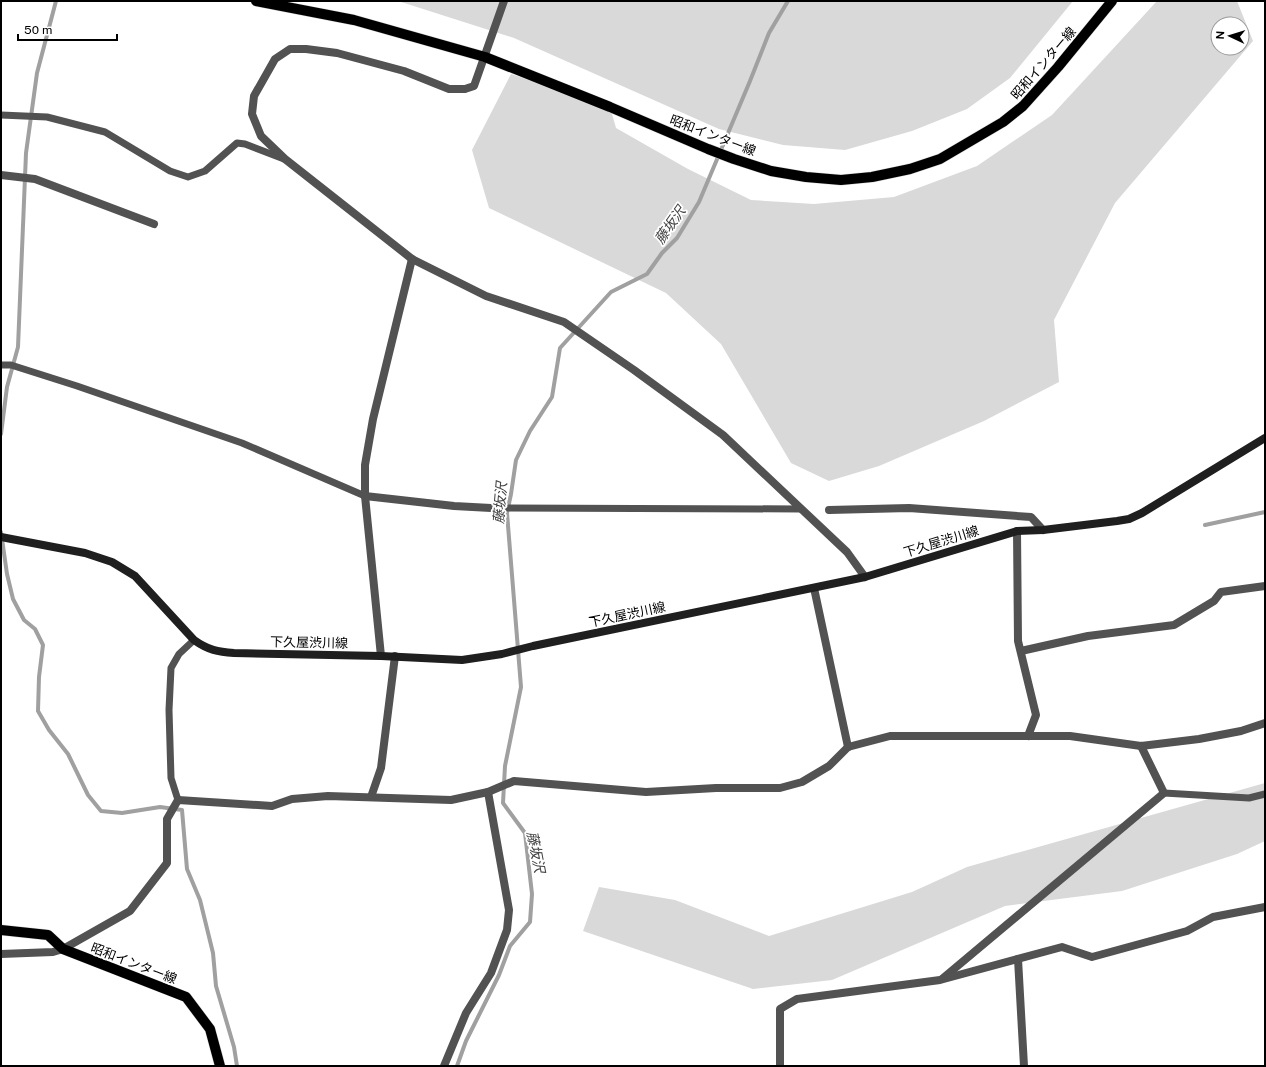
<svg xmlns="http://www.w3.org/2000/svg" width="1266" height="1067" font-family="'Public Sans','Noto Sans JP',sans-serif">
	<rect width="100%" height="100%" fill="#fff"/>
	<g fill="#d9d9d9" fill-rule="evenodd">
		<path d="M398,1H1073L1010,78L967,109L912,131L845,150L783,145L719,129L514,38Z"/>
		<path d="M1157,1H1237L1253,41L1115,203L1054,320L1059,382L984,421L879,466L829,481L791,463L721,344L666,293L489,208L472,150L511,74L610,107L616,128L688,169L751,200L814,204L894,197L977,166L1052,115ZM1218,24H1242V48H1218Z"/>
		<path d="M1265,783V841L1237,854L1122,891L1005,906L832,980L753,989L583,931L599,887L675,900L769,936L912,892L967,867Z"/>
	</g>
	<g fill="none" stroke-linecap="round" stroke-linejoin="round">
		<g stroke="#a0a0a0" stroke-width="4">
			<path d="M1,434L7,387L18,347L26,153L37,73L56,1"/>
			<path d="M1205,525L1265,512"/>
			<path d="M1,532L7,574L13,599L24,620L35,629L43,645L39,677L38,711L49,730L68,754L88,795L101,811L122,813L160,807L182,810L187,869L200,900L213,953L216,986L234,1047L237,1066"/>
			<path d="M457,1066L466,1041L499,975L510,946L530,922L532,894L525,833L503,803L505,766L521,687L507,513L511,494L516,460L530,431L552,397L560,348L611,292L647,274L662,253L677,238L699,202L750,81L769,33L788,1"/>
		</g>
		<defs>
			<g id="primary">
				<path d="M256,1L354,20L485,57L610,107L708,149L734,159L771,171L806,177L841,180L872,177L910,169L940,159L1003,122L1023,106L1058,67L1112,1"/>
				<path d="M1,930L48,935L63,949L186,997L210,1029L220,1066"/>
			</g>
		</defs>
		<use href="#primary" stroke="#dbdbdb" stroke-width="11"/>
		<g stroke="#525252" stroke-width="7">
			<path d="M1,115L47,117L105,132L170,171L188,177L205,171L237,143L245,144L284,159"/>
			<path d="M1,365H11L77,386L242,443L365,496"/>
			<path d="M491,508L801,509"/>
			<path d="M1164,793L1249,798L1265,794"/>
			<path d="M178,800L171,778L169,710L171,668L179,654L194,640"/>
		</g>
		<g stroke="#525252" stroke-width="8">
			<path d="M504,1L474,86L465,89H449L404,71L337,53L306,49H290L275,59L254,96L252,114L261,136L285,159L412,259L486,296L564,322L634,370L723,435L847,552L865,577"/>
			<path d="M1,175L35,179L154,224"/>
			<path d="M365,496L454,506L491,508"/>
			<path d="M829,510L909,508L1031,517L1043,530"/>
			<path d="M1017,531L1018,641L1036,715L1028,736"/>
			<path d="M814,588L848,747"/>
			<path d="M1021,651L1088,636L1174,625L1214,601L1221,592L1265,586"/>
			<path d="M381,656L365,496V465L373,419L412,259"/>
			<path d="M371,797L381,768L395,656"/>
			<path d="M1,954L53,952L63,949L130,911L167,863V819L178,800L272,806L292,799L328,796L451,800L488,792L514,781L646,792L716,788H780L802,782L829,766L848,747L890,736H1070L1141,746L1199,739L1241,731L1265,723"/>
			<path d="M1018,959L1024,1066"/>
			<path d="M942,979L1164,793L1141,746"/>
			<path d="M444,1066L466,1013L491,973L507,930L509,910L488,792"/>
			<path d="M780,1066V1009L797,999L940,980L1062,947L1092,957L1187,931L1213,917L1265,907"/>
		</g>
		<path stroke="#1f1f1f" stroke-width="8" d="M1,537L85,553L112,562L135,576L194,640C208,650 218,652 234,653L381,656L462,660L502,654L533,646L865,577L1017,531L1043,530L1117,521L1129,519L1142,513L1265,438"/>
		<use href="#primary" stroke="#000" stroke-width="10"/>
	</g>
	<g text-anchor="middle" stroke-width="3.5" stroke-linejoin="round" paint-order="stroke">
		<g font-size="13" fill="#000" stroke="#fff">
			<text transform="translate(1043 63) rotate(-49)" y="5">昭和インター線</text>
			<text transform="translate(713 135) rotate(21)" y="5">昭和インター線</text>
			<text transform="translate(941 541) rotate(-17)" y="5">下久屋渋川線</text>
			<text transform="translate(627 614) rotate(-12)" y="5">下久屋渋川線</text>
			<text transform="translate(309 642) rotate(1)" y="5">下久屋渋川線</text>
			<text transform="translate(134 963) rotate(21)" y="5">昭和インター線</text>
		</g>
		<g font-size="14" font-style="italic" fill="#414141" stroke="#fff">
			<text transform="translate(670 225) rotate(-55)" y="5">藤坂沢</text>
			<text transform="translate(500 503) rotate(-85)" y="5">藤坂沢</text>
			<text transform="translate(536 852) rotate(79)" y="5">藤坂沢</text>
		</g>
	</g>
	<rect width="1266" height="1067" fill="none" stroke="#000000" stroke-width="4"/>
	<g transform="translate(1230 36) rotate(274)"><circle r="19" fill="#ffffff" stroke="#999999"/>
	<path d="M0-3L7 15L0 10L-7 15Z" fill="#000000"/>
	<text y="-6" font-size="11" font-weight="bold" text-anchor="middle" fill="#000000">N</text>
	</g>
	<path d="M18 34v6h99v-6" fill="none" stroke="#000000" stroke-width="2"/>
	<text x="24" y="34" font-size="12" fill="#000000" stroke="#ffffff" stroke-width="3" paint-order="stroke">50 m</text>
</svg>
